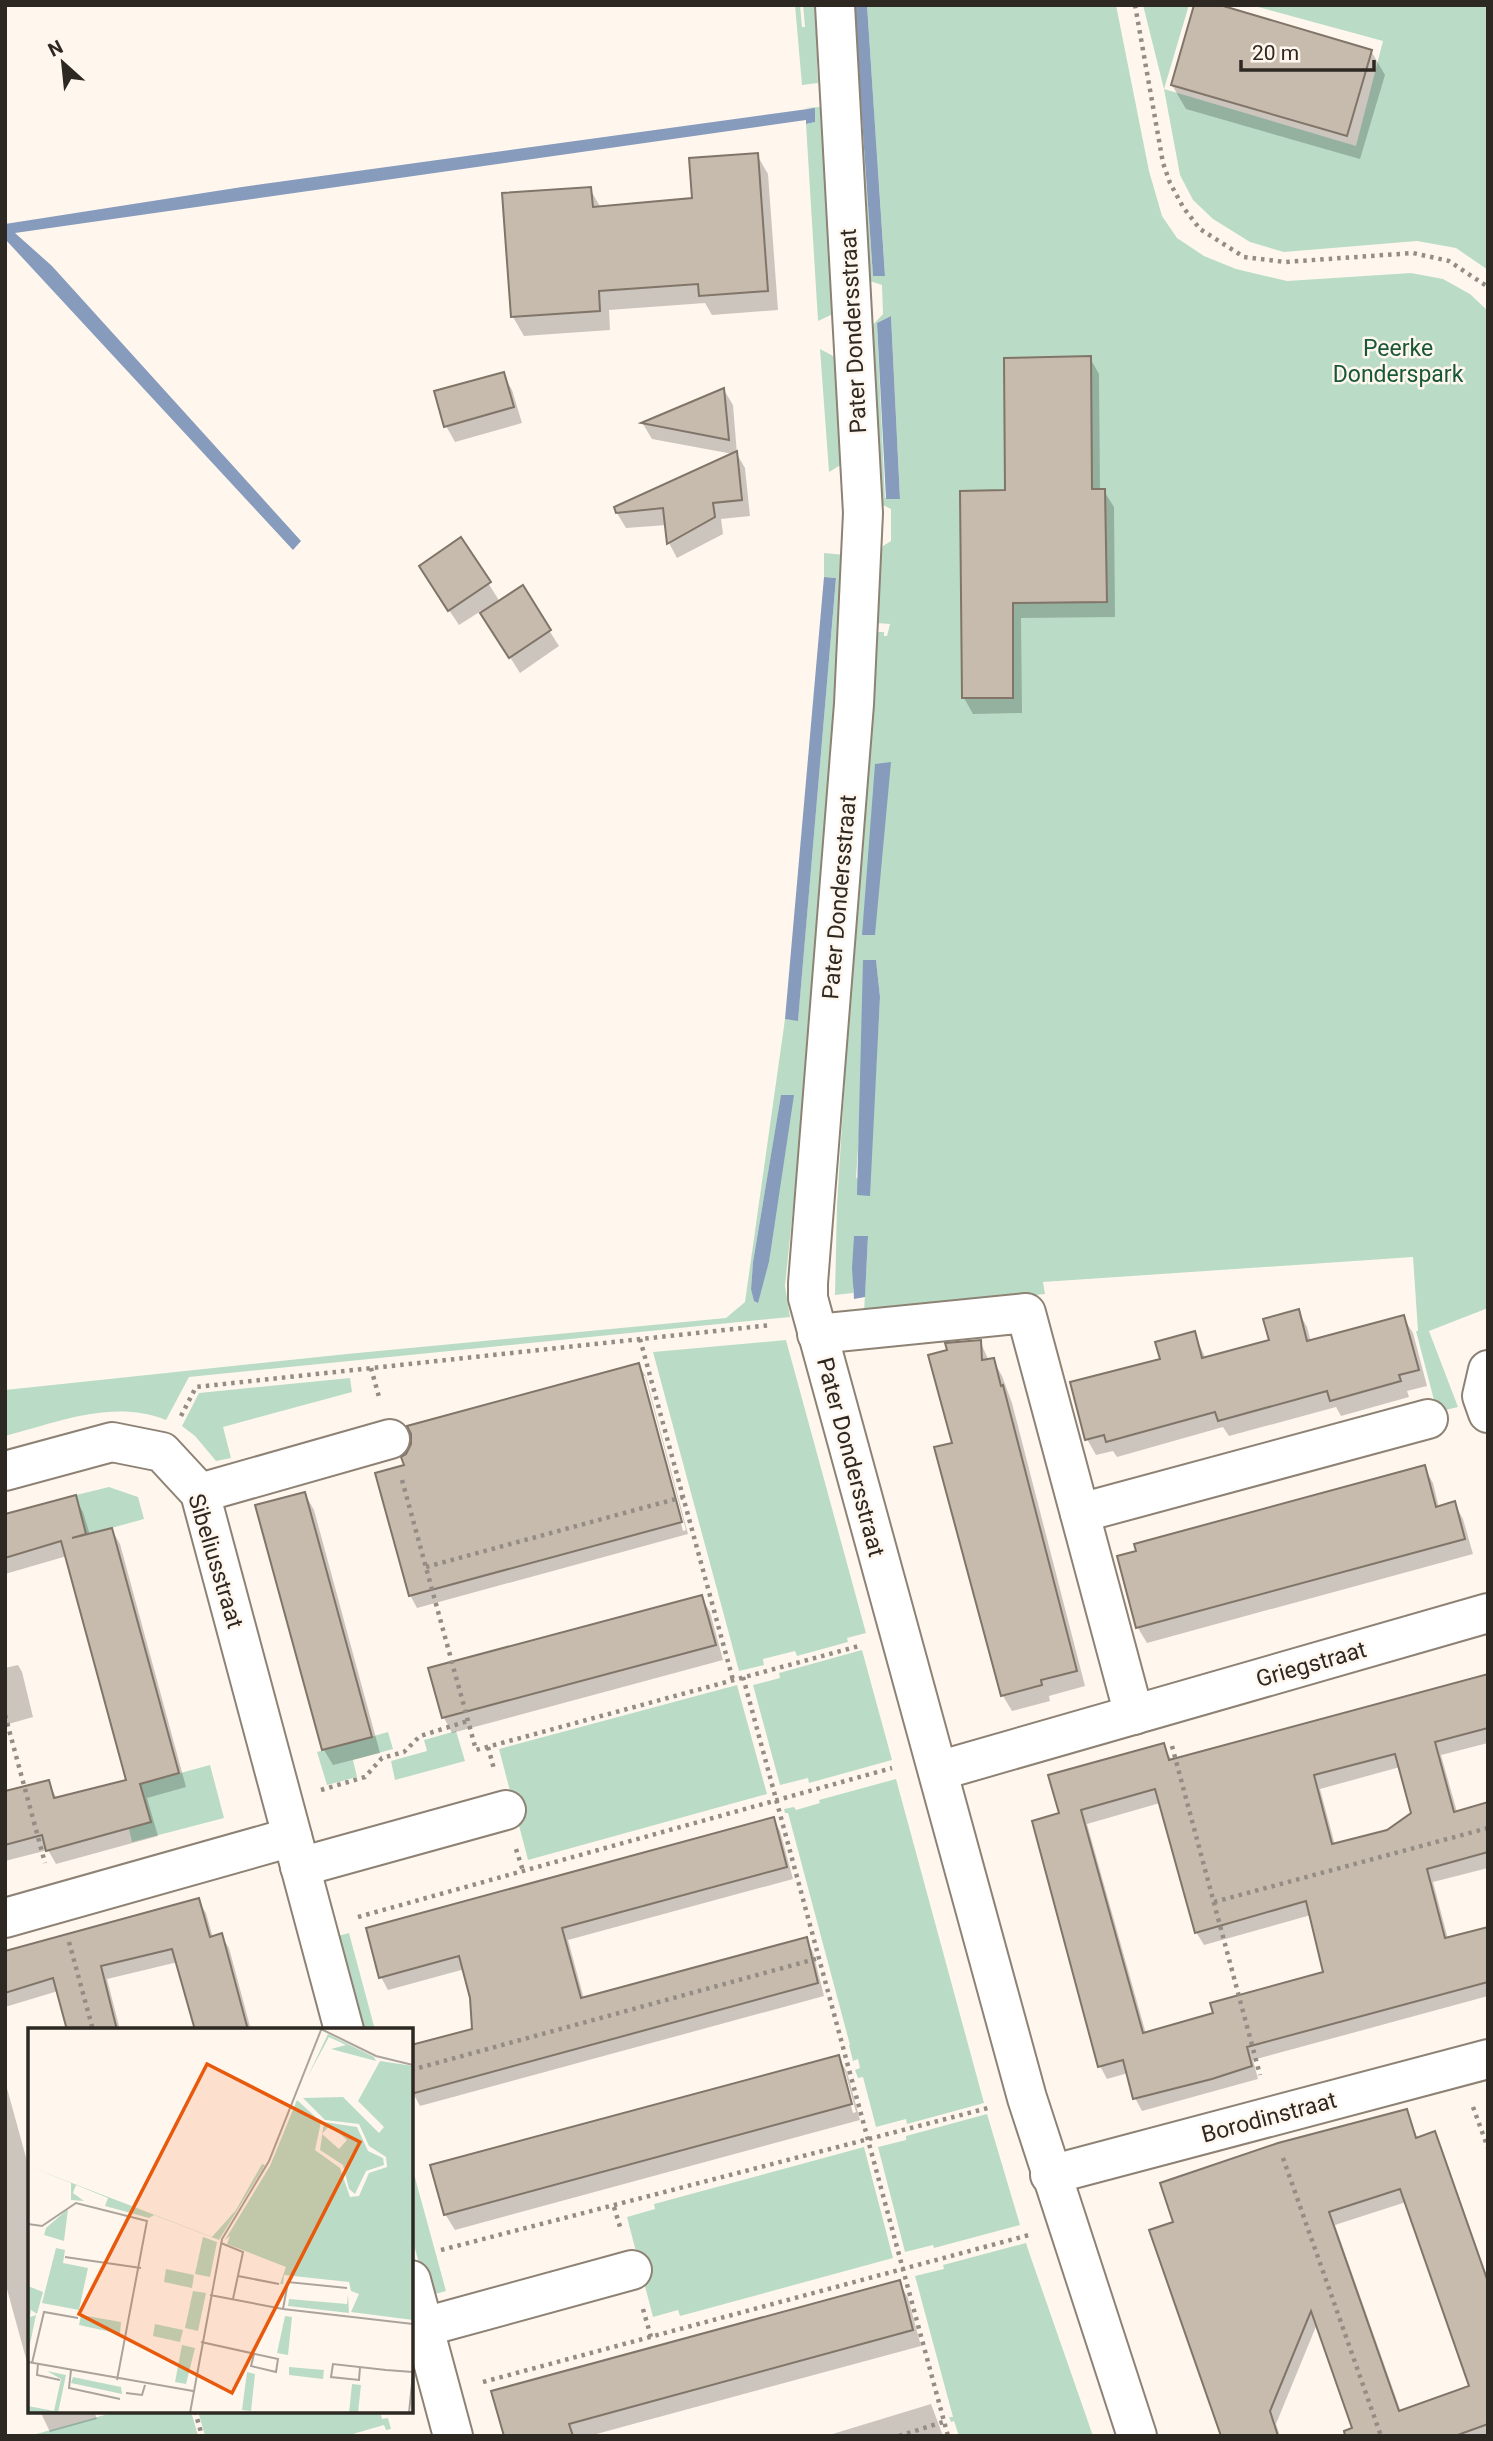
<svg xmlns="http://www.w3.org/2000/svg" width="1493" height="2441" font-family="Roboto,sans-serif">
	<rect width="100%" height="100%" fill="#fff7ee"/>
	<g fill="#badcc6" fill-rule="evenodd">
		<path d="M795,5H800L802,27H805L803,5H815L818,83L802,85Z"/>
		<path d="M854,5L873,276L885,275L867,5H1116L1149,171L1162,216L1177,238L1204,256L1236,269L1287,281L1411,273L1443,279L1470,294L1488,311V1308L1429,1331L1458,1407L1433,1413L1430,1402L1434,1400L1416,1331H1418L1413,1257L1043,1282L1045,1294L864,1313L868,1237L854,1236L853,1293L835,1295L837,1205L852,963L876,632H884V636H887L890,624L876,623L880,553L883,546L891,541V509L881,504L870,328L883,314L882,285L870,281L866,276ZM891,316L900,498V499L885,498L877,323ZM876,961L880,997L869,1196L856,1177L860,1120Z"/>
		<path d="M1143,5H1189L1164,89L1356,146L1383,41L1251,5H1488V270L1456,248L1417,241L1284,252L1250,242L1213,219L1193,200L1180,175L1164,89Z"/>
		<path d="M820,107L833,314L818,321L806,124L815,122V109L804,108Z"/>
		<path d="M820,349L837,358L844,463L829,472Z"/>
		<path d="M824,553L846,555L803,1112L785,1286L790,1317L189,1377L166,1420C112,1399 59,1422 5,1436V1390L347,1354L726,1318L745,1302L785,1019L798,1020L836,578L824,577ZM781,1096L769,1262L757,1303L751,1289L753,1262Z"/>
		<path d="M786,1340L866,1633L847,1638L848,1642L797,1656L795,1651L763,1659L764,1665L739,1671L653,1352Z"/>
		<path d="M350,1378L352,1392L223,1427L231,1458L216,1461L195,1436L182,1426L199,1393Z"/>
		<path d="M109,1487L138,1497L144,1519L86,1535L76,1495Z"/>
		<path d="M862,1650L892,1760L809,1783L808,1778L780,1785L753,1685L780,1678L779,1673Z"/>
		<path d="M737,1685L767,1794L528,1860L499,1749Z"/>
		<path d="M456,1731L465,1761L395,1780L391,1761L427,1751L424,1740Z"/>
		<path d="M388,1732L393,1749L353,1760L357,1777L327,1785L317,1752Z"/>
		<path d="M210,1765L224,1818L132,1842L129,1829L151,1822L140,1784Z"/>
		<path d="M896,1779L984,2103L907,2124L906,2119L876,2127L863,2077L858,2078L855,2070L860,2068L858,2059L853,2061L849,2045H850L788,1813H785L784,1809L794,1807L796,1810L820,1803L819,1800Z"/>
		<path d="M349,1933L375,2030H356L331,1938Z"/>
		<path d="M987,2114L1020,2225L934,2248L933,2245L905,2252L878,2147L906,2140V2136Z"/>
		<path d="M864,2147L893,2258L680,2316L678,2310L653,2317L627,2217L655,2209L654,2204Z"/>
		<path d="M411,2163L446,2291L428,2296L411,2234Z"/>
		<path d="M1026,2243L1031,2258L1093,2436H959L954,2421L951,2422L949,2417H953L915,2276L944,2269L943,2265Z"/>
		<path d="M119,2411H191L198,2436H29Z"/>
		<path d="M198,2411H380L382,2419L388,2418L391,2429L386,2430L384,2425L346,2436H205Z"/>
	</g>
	<g fill="#879bbc">
		<path d="M854,5H867L885,276H873Z"/>
		<path d="M815,108V122L806,124V120L15,233L52,266L301,541L293,550L5,239V224L242,187Z"/>
		<path d="M891,316L900,499H886L877,323Z"/>
		<path d="M824,577L836,578L798,1021L785,1019Z"/>
		<path d="M891,762L875,935H862L875,764Z"/>
		<path d="M863,960H876L880,997L870,1196L857,1195Z"/>
		<path d="M781,1095H794L769,1262L758,1303L754,1301L751,1289L753,1262Z"/>
		<path d="M854,1236H868L865,1297L854,1299L852,1268Z"/>
	</g>
	<g fill="#0003" fill-rule="evenodd">
		<path d="M1371,51L1385,75L1360,159L1186,109L1172,85Z"/>
		<path d="M757,155L768,174L778,310L712,315L705,303L609,310L610,330L524,336L513,317L590,189L601,208L694,200Z"/>
		<path d="M1090,358L1099,374L1100,491H1104L1114,507L1115,617L1021,618L1022,713L973,714L964,698L1007,492Z"/>
		<path d="M503,374L512,390L522,423L455,442L446,426Z"/>
		<path d="M724,390L733,405L737,454L745,468L750,516L721,519L723,534L677,558L669,543L667,525L626,528L617,513L733,454L652,439L643,424Z"/>
		<path d="M461,540L500,602L522,588L559,646L520,673L481,611L459,625L430,582Z"/>
		<path d="M1298,1311L1307,1327L1311,1342L1403,1317L1413,1333L1427,1386L1407,1391L1409,1397L1341,1416L1336,1407L1229,1436L1223,1427L1117,1457L1113,1451L1096,1455L1087,1439L1162,1360L1194,1333L1206,1359L1271,1341Z"/>
		<path d="M980,1341L989,1361L993,1360L1002,1376L1012,1403L1085,1686L1049,1696L1050,1701L1012,1711L1003,1696L936,1449L954,1444Z"/>
		<path d="M639,1365L646,1377L688,1534L417,1608L410,1595L406,1466ZM641,1376H645L686,1530L683,1531Z"/>
		<path d="M1424,1467L1433,1483L1439,1508L1454,1503L1463,1519L1473,1554L1147,1643L1138,1628L1119,1557Z"/>
		<path d="M305,1494L314,1510L380,1753L333,1765L324,1750L257,1506Z"/>
		<path d="M75,1498L83,1512L90,1535L112,1530L120,1544L186,1787L147,1798L158,1836L56,1864L48,1850L5,1861V1793L48,1781L57,1799L128,1781L67,1556L5,1574V1516Z"/>
		<path d="M701,1597L710,1612L723,1660L452,1733L444,1718L431,1670Z"/>
		<path d="M18,1665L22,1672L33,1717L5,1725V1668Z"/>
		<path d="M1488,1675V1743L1441,1755L1457,1812L1488,1804V1868L1433,1882L1448,1939L1488,1929V1996L1253,2060L1258,2079L1142,2111L1135,2098L1128,2073L1107,2079L1100,2066L1061,1814L1163,1745L1172,1761ZM1400,1767L1413,1814L1387,1831L1335,1845L1320,1789ZM1160,1803L1196,1932L1204,1945L1311,1915L1325,1973L1215,2014L1146,2034L1087,1824Z"/>
		<path d="M773,1819L780,1831L793,1879L568,1940L584,1999L806,1939L813,1952L824,1996L420,2106L413,2093L473,2030L472,1998L465,1969L388,1990L381,1977Z"/>
		<path d="M198,1900L206,1913L213,1938L221,1935L229,1948L251,2030H196L178,1962L107,1979L120,2030H69L58,1991L5,2007V1952Z"/>
		<path d="M838,2057L847,2072L860,2120L455,2230L445,2214ZM841,2071H845L856,2112L853,2113Z"/>
		<path d="M5,2081L30,2172V2373L5,2282Z"/>
		<path d="M1406,2111L1418,2139L1434,2133L1441,2146L1488,2279V2436H1356L1317,2324L1276,2424L1280,2436H1223L1175,2223ZM1406,2202L1471,2387L1401,2412L1335,2225Z"/>
		<path d="M899,2282L908,2298L921,2346L589,2436H505Z"/>
		<path d="M931,2404L943,2436H826Z"/>
		<path d="M40,2411H94L97,2419L50,2432Z"/>
	</g>
	<g fill="#c7bbad" stroke="#807568" stroke-width="2" fill-rule="evenodd">
		<path d="M1194,5H1220L1372,50L1347,136L1171,85Z"/>
		<path d="M758,153L768,291L699,296L698,284L599,291L600,311L511,317L502,193L591,187L593,207L692,198L689,158Z"/>
		<path d="M1091,356L1092,489H1105L1107,602L1013,603V698H962L960,491L1005,490L1004,358Z"/>
		<path d="M504,372L514,407L444,427L434,391Z"/>
		<path d="M724,388L729,440L641,423Z"/>
		<path d="M737,451L742,500L713,503L715,517L667,544L663,508L616,513L614,507Z"/>
		<path d="M461,537L491,582L448,611L419,566Z"/>
		<path d="M523,585L551,630L509,658L480,613Z"/>
		<path d="M1299,1309L1307,1341L1404,1315L1419,1370L1399,1375L1401,1381L1330,1401L1327,1391L1218,1421L1215,1412L1106,1442L1104,1435L1085,1440L1070,1382L1160,1359L1155,1342L1195,1331L1202,1358L1269,1340L1263,1319Z"/>
		<path d="M981,1340L982,1360L994,1358L1001,1386L1003,1385L1077,1671L1041,1680L1042,1685L1001,1696L934,1447L952,1443L928,1355L947,1350L945,1343Z"/>
		<path d="M639,1363L682,1522L409,1596L375,1473L404,1465L401,1457L406,1454L411,1444V1434L407,1426Z"/>
		<path d="M1425,1465L1436,1507L1455,1501L1465,1539L1136,1628L1117,1556L1136,1551L1134,1544Z"/>
		<path d="M305,1492L372,1737L322,1750L255,1505Z"/>
		<path d="M76,1495L86,1534L72,1538L112,1528L179,1773L140,1784L151,1822L46,1851L42,1835L5,1845V1791L49,1780L54,1798L126,1780L61,1541L5,1558V1514Z"/>
		<path d="M702,1595L716,1645L442,1718L428,1668Z"/>
		<path d="M1488,1674V1728L1435,1742L1454,1812L1488,1802V1852L1427,1869L1445,1938L1488,1927V1982L1247,2047L1252,2066L1212,2079L1133,2099L1123,2060L1098,2067L1032,1821L1059,1813L1048,1775L1164,1743L1169,1760ZM1395,1754L1411,1813L1387,1830L1332,1844L1314,1775ZM1155,1789L1195,1933L1306,1901L1323,1972L1210,2003L1213,2013L1143,2033L1081,1810Z"/>
		<path d="M774,1817L787,1867L562,1928L581,1998L807,1937L818,1983L411,2094V2045L472,2029L470,1998L459,1956L379,1978L366,1928Z"/>
		<path d="M199,1898L210,1937L222,1933L248,2030H195L172,1949L101,1966L117,2030H67L53,1978L5,1993V1951Z"/>
		<path d="M839,2055L852,2104L444,2215L430,2165Z"/>
		<path d="M1407,2109L1416,2138L1435,2131L1488,2282V2424L1455,2436H1345L1344,2431L1352,2428L1311,2311L1270,2411L1278,2436H1221L1149,2230L1173,2222L1160,2183L1278,2143ZM1400,2189L1469,2386L1399,2411L1329,2212Z"/>
		<path d="M900,2280L913,2330L569,2424L573,2436H504L491,2391Z"/>
	</g>
	<g fill="none" stroke-linecap="round" stroke-linejoin="round">
		<defs>
			<g id="minor">
				<path d="M835,5L863,513L854,704L808,1283V1298L1027,2098L1137,2436"/>
				<path d="M817,1334L1026,1313L1134,1715"/>
				<path d="M1488,1370L1482,1396L1488,1413"/>
				<path d="M5,1471L112,1442L162,1452L200,1493L344,2030"/>
				<path d="M200,1493L390,1439"/>
				<path d="M1080,1513L1428,1419"/>
				<path d="M938,1771L1488,1613"/>
				<path d="M300,1867L506,1810"/>
				<path d="M5,1918L292,1837"/>
				<path d="M1050,2175L1488,2059"/>
				<path d="M411,2280L453,2436"/>
				<path d="M424,2327L632,2270"/>
			</g>
		</defs>
		<use href="#minor" stroke="#8d8274" stroke-width="42"/>
		<g stroke="#948d86" stroke-width="4.5" stroke-dasharray="3.5 5" stroke-linecap="butt">
			<path d="M1135,5L1163,163L1170,183L1183,207L1200,229L1244,257L1285,262L1413,253L1449,261L1488,287"/>
			<path d="M640,1339L733,1680"/>
			<path d="M371,1368L379,1397"/>
			<path d="M181,1416L196,1387L771,1325"/>
			<path d="M402,1480L476,1750L859,1646"/>
			<path d="M426,1567L683,1497"/>
			<path d="M743,1677L948,2436"/>
			<path d="M5,1715L45,1863"/>
			<path d="M1172,1746L1260,2075"/>
			<path d="M488,1747L494,1769"/>
			<path d="M321,1790L365,1777L382,1758L404,1752L420,1736L468,1721"/>
			<path d="M516,1849L523,1871"/>
			<path d="M1214,1902L1488,1828"/>
			<path d="M358,1917L892,1768"/>
			<path d="M69,1942L93,2030"/>
			<path d="M411,2070L819,1958"/>
			<path d="M1473,2107L1488,2148"/>
			<path d="M1283,2158L1381,2436"/>
			<path d="M614,2207L621,2230"/>
			<path d="M441,2250L988,2108"/>
			<path d="M643,2309L651,2337"/>
			<path d="M483,2382L1029,2235"/>
			<path d="M195,2411L202,2436"/>
			<path d="M899,2436L943,2422"/>
		</g>
		<use href="#minor" stroke="#fff" stroke-width="38"/>
	</g>
	<g text-anchor="middle" stroke-width="5" stroke-linejoin="round" paint-order="stroke">
		<g font-size="23" fill="#2d2822" stroke="#fff7ee">
			<text transform="translate(853 331) rotate(-93)" y="8">Pater Dondersstraat</text>
			<text transform="translate(839 897) rotate(-85)" y="8">Pater Dondersstraat</text>
			<text transform="translate(851 1457) rotate(75)" y="8">Pater Dondersstraat</text>
			<text transform="translate(216 1561) rotate(73)" y="8">Sibeliusstraat</text>
			<text transform="translate(1311 1664) rotate(-16)" y="8">Griegstraat</text>
			<text transform="translate(1269 2117) rotate(-15)" y="8">Borodinstraat</text>
		</g>
		<g font-size="23" fill="#185838" stroke="#fff7ee">
			<text x="1398" y="356">Peerke<tspan x="1398" dy="26">Donderspark</tspan></text>
		</g>
	</g>
	<g transform="translate(28 2028)">
		<rect width="385" height="385" fill="#fff7ee"/>
		<path d="M300,6L346,29L348,33L303,21L318,17L301,9L279,50ZM352,33L385,38V292L323,284L331,266L323,263L321,254L256,247L255,256H252L258,239L199,216L202,208L197,212L242,138L269,72L293,94L287,122L312,140L322,169L331,168L341,145L359,139L358,129L341,118L331,96L297,92L275,70L315,69L351,105L356,99L330,73ZM296,94L329,99L340,123L355,130L356,137L338,143L327,166L321,161L315,137L292,122ZM302,97L319,112L311,121L294,106ZM234,136L237,137L191,212L126,187L121,190L77,178L80,170L48,157L45,165L56,173L43,172V155L0,138L184,209L208,182ZM40,181L36,213L16,207L18,200ZM175,209L189,214L182,249L167,246ZM28,220L37,222L35,235L60,240L51,282L14,275ZM138,241L166,247L164,260L136,254ZM0,258L15,264L9,286L3,282L2,289L8,287L0,326ZM165,263L178,265L170,303L157,300ZM320,266L321,285L260,278L261,271L319,276ZM53,287L93,294L92,306L51,297ZM257,288L264,289L260,327L249,325ZM127,296L155,302L152,314L125,308ZM154,317L167,320L158,356L147,354ZM261,339L296,342L295,351L261,347ZM19,343L38,347L30,385H0V378L26,383L33,351ZM219,344L227,346L223,383L214,382ZM45,349L93,359L94,366L43,355ZM324,356L333,357L330,385H321Z" fill="#badcc6" fill-rule="evenodd"/>
		<path fill="none" stroke="#aba49c" stroke-width="2" d="M291,0L348,28L385,37M0,196L14,198L48,175L119,193L89,352M193,215L215,224L205,271M37,229L113,240M210,248L251,256M182,267L255,281L385,296M255,281L260,254L319,260M173,314L250,331L248,344L223,338L226,326M0,334L165,363M4,335L16,284L50,290M10,336L9,347L32,352M332,339L331,352L303,349L305,336L358,342L385,344M43,342L41,360L92,371M98,365L114,367L117,357M162,385L194,211L241,133L293,2M381,385L385,345"/>
		<path fill="#e8590c" fill-opacity="0.15" stroke="#e8590c" stroke-width="3.5" d="M179,36L332,114L204,365L51,286Z"/>
		<rect width="385" height="385" fill="none" stroke="#2d2822" stroke-width="3.5"/>
	</g>
	<rect width="1493" height="2441" fill="none" stroke="#2d2822" stroke-width="14"/>
	<g transform="translate(63 63) rotate(333)" stroke="#fff7ee" stroke-width="5" paint-order="stroke">
	<path d="M0-5L12 26L0 18L-12 26Z" fill="#2d2822"/>
	<text y="-10" font-size="19" font-weight="bold" text-anchor="middle" fill="#2d2822">N</text>
	</g>
	<path d="M1241 60v10h133v-10" fill="none" stroke="#2d2822" stroke-width="3.5"/>
	<text x="1252" y="60" font-size="21" fill="#2d2822" stroke="#fff7ee" stroke-width="5" paint-order="stroke">20 m</text>
</svg>
